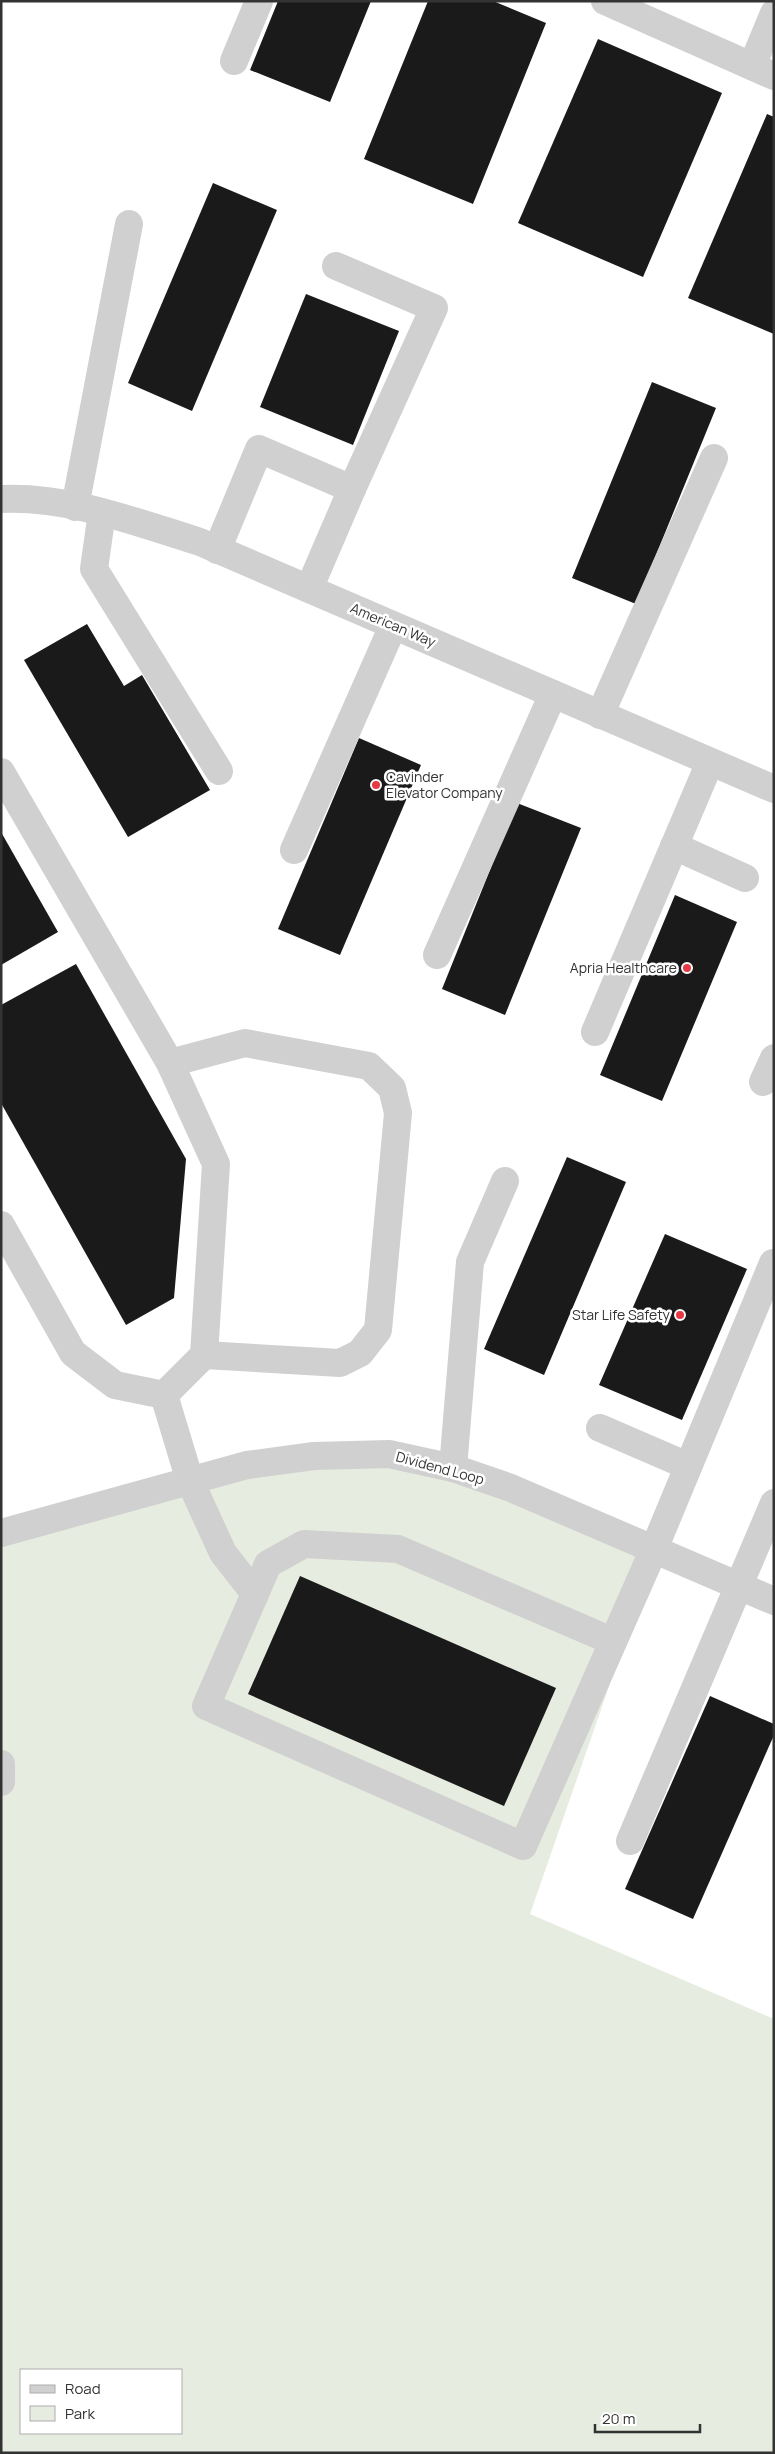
<svg xmlns="http://www.w3.org/2000/svg" width="775" height="2454" font-family="Manrope,sans-serif">
	<rect width="100%" height="100%" fill="#fff"/>
	<path fill="#e6ecdf" fill-rule="evenodd" d="M389,1454L655,1554L530,1914L774,2019V2453H1V1533L247,1465ZM21,2370H181V2433H21Z"/>
	<g fill="#1a1a1a">
		<path d="M278,1H371L330,102L250,70Z"/>
		<path d="M428,1H493L546,23L473,204L364,159Z"/>
		<path d="M598,39L722,93L643,277L518,223Z"/>
		<path d="M767,114L774,117V334L688,298Z"/>
		<path d="M213,183L277,210L192,411L128,383Z"/>
		<path d="M306,294L399,331L353,445L260,407Z"/>
		<path d="M652,382L716,408L636,604L572,578Z"/>
		<path d="M87,624L124,686L142,675L210,790L128,837L24,660Z"/>
		<path d="M359,738L421,765L340,955L278,929Z"/>
		<path d="M517,803L581,828L505,1015L442,989Z"/>
		<path d="M1,832L58,932L1,965Z"/>
		<path d="M675,895L737,922L662,1101L600,1075Z"/>
		<path d="M76,964L186,1159L174,1298L126,1325L1,1103V1005Z"/>
		<path d="M567,1157L626,1182L544,1375L484,1349Z"/>
		<path d="M665,1234L747,1269L682,1420L599,1385Z"/>
		<path d="M300,1576L556,1688L504,1806L248,1694Z"/>
		<path d="M710,1696L774,1724V1735L693,1919L625,1889Z"/>
	</g>
	<g fill="none" stroke-linecap="round" stroke-linejoin="round">
		<g stroke="#d0d0d0" stroke-width="28">
			<path d="M605,1L774,76"/>
			<path d="M234,61L259,1"/>
			<path d="M752,66L774,13"/>
			<path d="M1,499C69,496 136,522 200,542L774,789"/>
			<path d="M75,507L129,224"/>
			<path d="M102,512L94,569L219,771"/>
			<path d="M217,550L259,449L352,489"/>
			<path d="M309,589L352,489L434,308L336,266"/>
			<path d="M600,715L714,458"/>
			<path d="M1,772L170,1063L216,1164L204,1355L164,1395"/>
			<path d="M674,846L745,878"/>
			<path d="M294,850L393,626"/>
			<path d="M437,955L553,694"/>
			<path d="M595,1032L710,762"/>
			<path d="M170,1063L245,1043L369,1066L392,1088L398,1113L378,1330L360,1353L340,1363L204,1355"/>
			<path d="M763,1082L774,1058"/>
			<path d="M1,1225L73,1353L115,1385L164,1395"/>
			<path d="M164,1395L190,1481L223,1553L255,1594"/>
			<path d="M600,1428L688,1466"/>
			<path d="M453,1468L470,1262L505,1181"/>
			<path d="M1,1533L247,1465L314,1456L389,1454L453,1468L511,1488L774,1601"/>
			<path d="M612,1641L398,1549L304,1544L268,1564L206,1706L523,1846L654,1549L773,1263"/>
			<path d="M1,1764V1782"/>
			<path d="M630,1841L774,1503"/>
		</g>
	</g>
	<g fill="#e63946" stroke="#fff" stroke-width="2">
		<circle cx="376" cy="785" r="5"/>
		<circle cx="687" cy="968" r="5"/>
		<circle cx="680" cy="1315" r="5"/>
	</g>
	<g text-anchor="middle" stroke-width="5" stroke-linejoin="round" paint-order="stroke">
		<g font-size="14" fill="#333" stroke="#fff">
			<text transform="translate(393 625) rotate(23)" y="5">American Way</text>
			<text transform="translate(440 1468) rotate(15)" y="5">Dividend Loop</text>
		</g>
		<g font-size="14" fill="#333" stroke="#fff" text-anchor="end">
			<text x="386" y="782" text-anchor="start">Cavinder<tspan x="386" dy="16">Elevator Company</tspan></text>
			<text x="677" y="973">Apria Healthcare</text>
			<text x="670" y="1320">Star Life Safety</text>
		</g>
	</g>
	<rect width="775" height="2454" fill="none" stroke="#333333" stroke-width="5"/>
	<rect x="20" y="2369" width="162" height="65" fill="#ffffff" stroke="#adadad"/>
	<rect x="30" y="2385" width="25" height="8" fill="#d0d0d0" stroke="#adadad"/>
	<text x="65" y="2394" font-size="15" fill="#333333">Road</text>
	<rect x="30" y="2406" width="25" height="15" fill="#e6ecdf" stroke="#adadad"/>
	<text x="65" y="2419" font-size="15" fill="#333333">Park</text>
	<path d="M595 2424v8h105v-8" fill="none" stroke="#333333" stroke-width="2.5"/>
	<text x="602" y="2424" font-size="15" fill="#333333" stroke="#ffffff" stroke-width="4" paint-order="stroke">20 m</text>
</svg>
